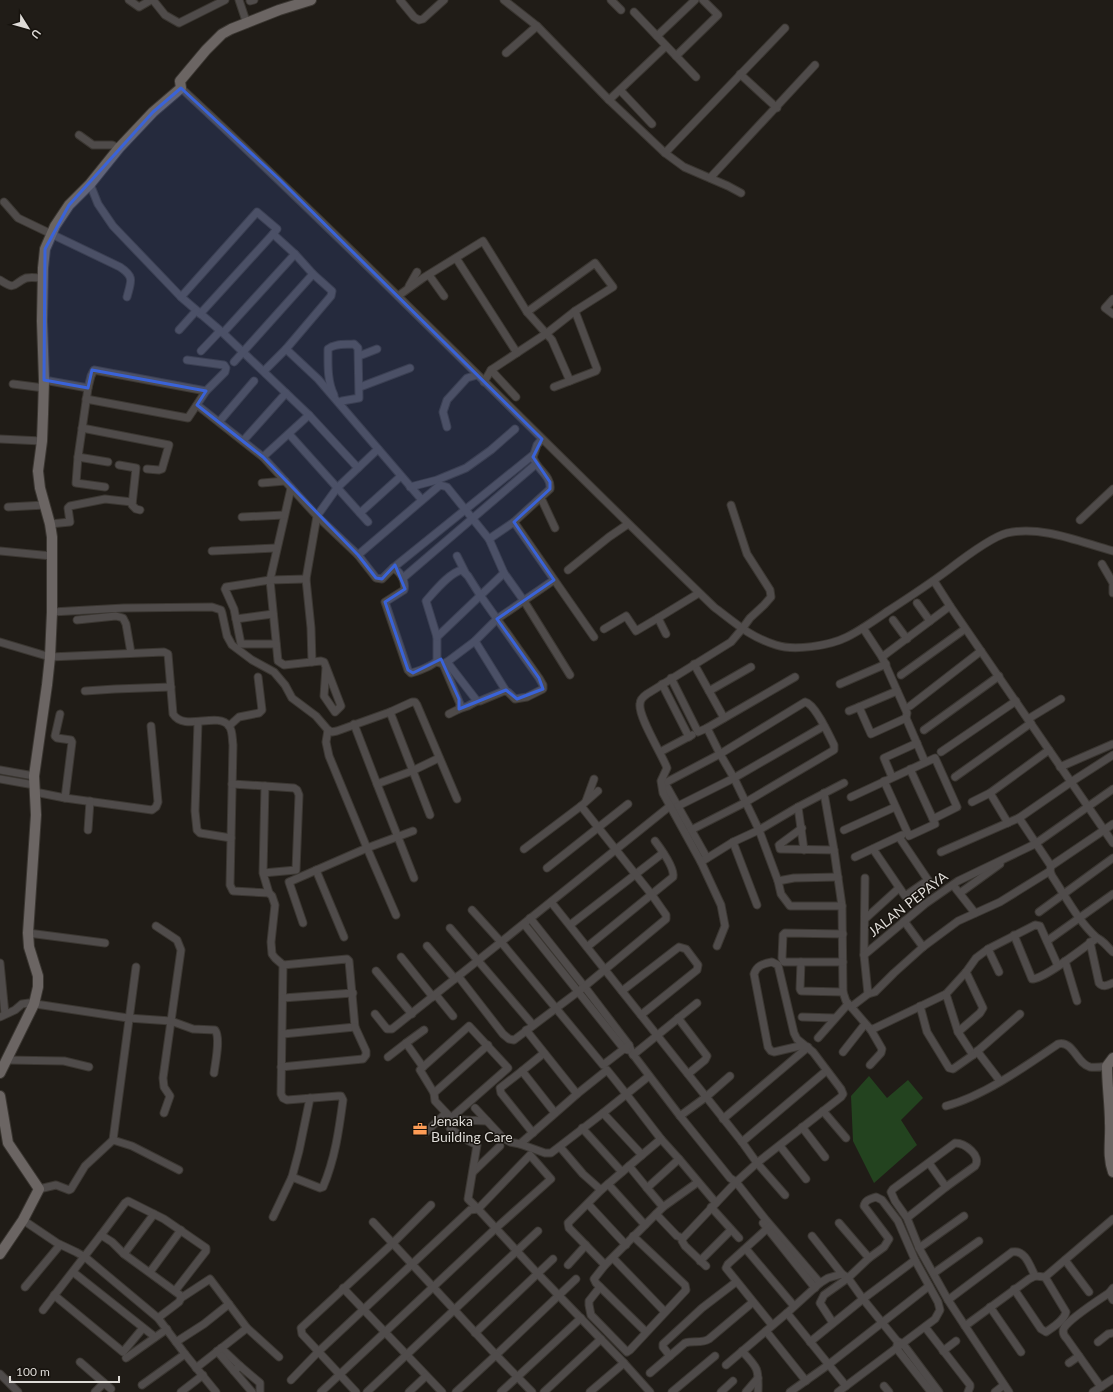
<svg xmlns="http://www.w3.org/2000/svg" width="1113" height="1392" font-family="Lato,sans-serif">
	<rect width="100%" height="100%" fill="#201c17"/>
	<path fill="#23431f" d="M869,1076L887,1098L908,1080L923,1098L901,1120L917,1145L874,1183L853,1141L851,1096Z"/>
	<g fill="none" stroke-linecap="round" stroke-linejoin="round">
		<defs>
			<g id="street">
				<path d="M129,0L139,7L151,0"/>
				<path d="M153,0L165,15L179,23L225,0"/>
				<path d="M239,0L247,24"/>
				<path d="M400,0L414,17L419,20L423,19L444,0"/>
				<path d="M504,0L537,26L609,100L665,153L684,167L728,186L741,193"/>
				<path d="M611,0L621,10"/>
				<path d="M250,1L254,0"/>
				<path d="M634,12L696,77"/>
				<path d="M657,36L695,0"/>
				<path d="M506,53L537,26"/>
				<path d="M676,56L718,15L703,0"/>
				<path d="M740,74L777,108"/>
				<path d="M181,88C363,257 536,435 714,607C735,623 750,637 776,645C794,651 829,646 847,637C861,630 875,620 888,611C908,598 928,585 948,570C961,560 991,537 1007,533C1041,525 1080,542 1113,551"/>
				<path d="M620,90L652,124"/>
				<path d="M609,100L666,46"/>
				<path d="M79,135L93,145H112L119,148"/>
				<path d="M665,153L785,28"/>
				<path d="M710,178L815,65"/>
				<path d="M90,184L98,204L113,226L181,297L223,333L309,415L358,468"/>
				<path d="M4,202L18,218L120,267C135,277 131,281 127,297"/>
				<path d="M456,258L517,353"/>
				<path d="M429,275L444,296"/>
				<path d="M0,280C17,291 12,284 26,278C31,277 38,278 43,278"/>
				<path d="M409,286L417,272"/>
				<path d="M398,296L423,278L483,241L527,312L552,340L570,381"/>
				<path d="M181,297L257,212L277,229L273,234L295,254L313,274"/>
				<path d="M1113,299L1105,308L1113,314"/>
				<path d="M200,314L273,234"/>
				<path d="M179,330L196,311"/>
				<path d="M223,333L295,254"/>
				<path d="M286,349L318,379L422,500"/>
				<path d="M201,351L220,331"/>
				<path d="M359,356L377,349"/>
				<path d="M187,360L224,365L226,368L225,372L206,391"/>
				<path d="M234,362L313,274L332,291L331,296L286,349L264,371"/>
				<path d="M491,370L516,397"/>
				<path d="M44,380L88,388L78,457L76,483L105,487"/>
				<path d="M484,382L491,370L547,333L575,311L613,287L595,263L527,312"/>
				<path d="M13,384L44,388"/>
				<path d="M360,387L410,368"/>
				<path d="M554,387L596,371L597,369L575,311"/>
				<path d="M334,395C327,381 328,363 328,349C335,343 346,345 354,344L358,348L359,398L342,401L339,403"/>
				<path d="M86,399L188,418L206,391L94,370L91,376L88,388"/>
				<path d="M197,405L263,457L317,516L358,555L376,578L382,579L393,568L533,455"/>
				<path d="M219,422L254,381"/>
				<path d="M447,427L443,412L447,400L467,378L477,375"/>
				<path d="M82,428L169,445L162,469L159,470L147,469"/>
				<path d="M289,434L368,522"/>
				<path d="M0,439L42,441"/>
				<path d="M243,441L286,393"/>
				<path d="M78,457L108,462"/>
				<path d="M263,457L309,415"/>
				<path d="M119,465L136,468L132,505L136,509L140,510"/>
				<path d="M262,483L285,481"/>
				<path d="M410,487L437,480L466,468L491,450L515,429"/>
				<path d="M291,488L270,580L278,661L284,665L321,661L324,662L326,667L341,706L335,712L324,696L326,667"/>
				<path d="M541,498L555,528"/>
				<path d="M8,507L45,505"/>
				<path d="M360,513L401,476"/>
				<path d="M242,517L284,515"/>
				<path d="M1080,520L1113,489"/>
				<path d="M514,522L550,489C552,476 536,469 533,457L537,445L542,439"/>
				<path d="M50,524L70,522L68,508L70,506L105,499L132,502"/>
				<path d="M489,539L504,573L524,601L570,675"/>
				<path d="M0,551L52,556"/>
				<path d="M212,551L276,548"/>
				<path d="M358,555L440,485L447,487L489,539L514,522L594,637"/>
				<path d="M457,556L465,572"/>
				<path d="M1102,564L1113,583"/>
				<path d="M393,568C401,572 406,582 404,590L385,602L408,670L411,673C416,672 435,665 437,660C437,659 437,641 437,637L504,573"/>
				<path d="M568,570L609,537L628,524"/>
				<path d="M403,578L536,464"/>
				<path d="M934,581L950,606L1113,843"/>
				<path d="M1113,586V593"/>
				<path d="M917,603L930,621"/>
				<path d="M52,612L124,608L212,607L221,610L222,613L227,636L232,645L252,660L274,672L285,685L292,698L316,716L328,730L332,732L337,731L390,712L412,702H415L417,705L457,799"/>
				<path d="M273,614L236,619L241,644H276"/>
				<path d="M236,619L234,609L225,589L226,587L270,580L306,579"/>
				<path d="M77,620L116,616L123,618L126,624L131,653"/>
				<path d="M893,620L907,639"/>
				<path d="M863,628L882,657L950,606"/>
				<path d="M604,629L626,616L636,631L658,618"/>
				<path d="M666,634L658,618L699,593"/>
				<path d="M437,637L426,601C434,592 450,572 462,570L468,576L480,595L539,678L543,685V689L527,697L515,699L508,692L504,691L480,701H477L447,662"/>
				<path d="M475,641L506,691"/>
				<path d="M0,642L50,657L164,652L168,654L173,714C184,732 218,711 229,726C233,731 232,739 233,745L230,885L233,891L269,893"/>
				<path d="M882,657L907,713L906,718L925,762"/>
				<path d="M312,662L311,628L306,579L317,516L337,488L378,449"/>
				<path d="M436,662L443,664L447,662L475,641L497,619L554,580"/>
				<path d="M443,664L460,704L459,709L449,714"/>
				<path d="M694,664L724,718"/>
				<path d="M901,675L965,629"/>
				<path d="M671,678L698,732L707,728L720,754L734,778L759,830L778,881"/>
				<path d="M662,684L689,737"/>
				<path d="M840,684L886,664"/>
				<path d="M85,691L115,689L171,687"/>
				<path d="M709,691L751,667"/>
				<path d="M897,691L859,707L871,734L906,718"/>
				<path d="M910,706L981,651"/>
				<path d="M459,709L468,706L477,701"/>
				<path d="M849,711L859,707"/>
				<path d="M390,712L430,815"/>
				<path d="M60,714L55,736L57,738L71,740L72,742L65,798"/>
				<path d="M1028,719L1061,699"/>
				<path d="M198,722L195,811L197,830L200,833L231,838"/>
				<path d="M354,724L377,784L412,771L439,758"/>
				<path d="M229,726L239,717L259,713L262,710L258,677"/>
				<path d="M707,728L795,677"/>
				<path d="M328,730L326,742L329,756L367,848L396,915"/>
				<path d="M924,730L999,676"/>
				<path d="M660,752L692,735"/>
				<path d="M941,752L1016,701"/>
				<path d="M1060,767L1113,744"/>
				<path d="M0,770L34,776"/>
				<path d="M892,777L884,758L917,743"/>
				<path d="M955,777L1031,723"/>
				<path d="M0,779L34,785"/>
				<path d="M663,780L707,858"/>
				<path d="M884,781L909,836L935,824L933,819"/>
				<path d="M665,783L720,754L805,702C815,704 829,735 834,745V750L746,802L691,830"/>
				<path d="M232,784L265,786"/>
				<path d="M377,784L414,878"/>
				<path d="M35,792L65,798L152,810L156,807L158,802L151,726"/>
				<path d="M824,793L834,850L842,906L843,992L846,1001L871,1030L946,994L966,972L976,958L988,949L1035,925L1040,926L1058,966"/>
				<path d="M990,793L1008,823"/>
				<path d="M851,797C879,784 907,771 935,758L957,807L933,819L910,769"/>
				<path d="M586,801L594,779"/>
				<path d="M972,802L990,793L1049,750"/>
				<path d="M678,806L734,778L824,726"/>
				<path d="M798,807L804,850"/>
				<path d="M802,828L779,845L780,849L834,850"/>
				<path d="M88,830L90,801"/>
				<path d="M844,830L895,807"/>
				<path d="M733,842L757,905"/>
				<path d="M524,849L581,806L598,791"/>
				<path d="M873,849L905,896L928,880L899,837"/>
				<path d="M941,852L1019,818"/>
				<path d="M855,857L902,835"/>
				<path d="M701,862L733,842L759,830L798,807L844,783"/>
				<path d="M1051,866L1113,824"/>
				<path d="M547,868L628,804"/>
				<path d="M316,870L344,937"/>
				<path d="M263,873L296,870L299,795L297,790L294,788L265,786L263,873L269,893L272,896L275,905L271,942L272,954L275,958L283,965L281,1094L283,1098L287,1100L338,1096H341L343,1100C339,1130 335,1159 323,1187L320,1188L292,1177L273,1217"/>
				<path d="M838,877L794,878L778,881L781,894L790,906H842"/>
				<path d="M865,878L864,955L868,994L875,992L894,973L923,947L958,921L1000,902L1050,871"/>
				<path d="M953,885L975,913"/>
				<path d="M960,893L1000,864"/>
				<path d="M551,902L742,1142L757,1163L785,1195"/>
				<path d="M472,910L501,942L670,806"/>
				<path d="M1039,912L1113,858"/>
				<path d="M530,918L584,986L629,1045L632,1053L680,1116L730,1178L736,1182L766,1220L820,1283"/>
				<path d="M865,919L899,888"/>
				<path d="M904,921L923,947"/>
				<path d="M303,923L289,882L367,848L413,831"/>
				<path d="M524,924L624,1049L628,1050"/>
				<path d="M570,925L663,853"/>
				<path d="M156,926L177,940L181,950L163,1078L164,1087L170,1096L164,1113"/>
				<path d="M450,928L533,1025"/>
				<path d="M28,933L105,943"/>
				<path d="M1014,935L1032,979C1045,979 1084,947 1097,938C1078,921 1066,897 1052,876L1050,871L1051,866L1019,818L1071,782L1113,755"/>
				<path d="M1097,938C1104,941 1107,947 1113,952"/>
				<path d="M1047,941L1113,894"/>
				<path d="M1090,942L1099,983C1103,988 1108,985 1113,983"/>
				<path d="M427,946L455,979"/>
				<path d="M717,946L725,926L721,905L701,862L663,793L661,781L667,768C662,754 638,717 640,704C640,700 644,696 647,694L731,642L742,629L750,618L764,605L771,597L770,590L747,554L731,505"/>
				<path d="M587,947L673,877C675,868 661,849 655,841"/>
				<path d="M988,949L999,972"/>
				<path d="M864,955L925,904L958,881L1035,844L1113,789"/>
				<path d="M401,957L433,997"/>
				<path d="M1065,961L1077,1001"/>
				<path d="M801,962L800,989L801,991L843,992"/>
				<path d="M843,962H784L782,958L783,935L785,933L843,934"/>
				<path d="M0,963L5,1014"/>
				<path d="M376,971L412,1014"/>
				<path d="M458,976L503,1034L509,1039L514,1040L579,991L666,919V915L652,895L581,806"/>
				<path d="M622,991L675,950L679,947L686,949L698,965L697,970L641,1015"/>
				<path d="M946,994L958,1032L973,1055L1020,1014"/>
				<path d="M436,995L453,1016"/>
				<path d="M283,998L353,993"/>
				<path d="M920,1006L927,1032L949,1068L953,1069L973,1055"/>
				<path d="M851,1007L868,994"/>
				<path d="M375,1014L387,1029H392L501,942L603,1065L629,1045"/>
				<path d="M0,1017L15,1010L22,1004L29,1003L128,1018L171,1021L193,1029L215,1030C221,1038 215,1064 214,1073"/>
				<path d="M802,1017L835,1018"/>
				<path d="M678,1018L707,1056L705,1060L688,1074"/>
				<path d="M958,1032L980,1013L983,1008L966,972"/>
				<path d="M283,1034L355,1027L349,961L347,959L283,965"/>
				<path d="M818,1038L848,1004"/>
				<path d="M977,1051L1000,1081"/>
				<path d="M843,1052L865,1024"/>
				<path d="M633,1055L697,1003"/>
				<path d="M388,1057L406,1043"/>
				<path d="M6,1060L64,1061L89,1067"/>
				<path d="M870,1065L881,1053L882,1049L871,1030"/>
				<path d="M281,1067L363,1059L366,1055V1051L355,1027"/>
				<path d="M423,1067L469,1026L508,1068L451,1118"/>
				<path d="M522,1071L544,1053"/>
				<path d="M434,1093L488,1045"/>
				<path d="M577,1094L607,1070C626,1093 643,1116 661,1139L642,1155L603,1113L649,1076"/>
				<path d="M946,1106C984,1096 1026,1066 1058,1044C1073,1040 1077,1064 1090,1067C1096,1068 1101,1067 1107,1066"/>
				<path d="M475,1108L502,1137L510,1142L520,1144L577,1094L526,1030"/>
				<path d="M823,1111L846,1138"/>
				<path d="M680,1116L706,1097L730,1076"/>
				<path d="M723,1119L808,1047"/>
				<path d="M463,1120L487,1121"/>
				<path d="M802,1127L825,1157"/>
				<path d="M582,1128L622,1172"/>
				<path d="M426,1132L446,1113"/>
				<path d="M533,1133L501,1093L500,1088L522,1071L555,1113"/>
				<path d="M113,1140L136,967"/>
				<path d="M742,1142L826,1071"/>
				<path d="M520,1144L545,1153H551L603,1113"/>
				<path d="M780,1146L806,1179"/>
				<path d="M560,1147L583,1174L601,1190"/>
				<path d="M679,1159L716,1203"/>
				<path d="M929,1163L946,1187"/>
				<path d="M629,1166L647,1188"/>
				<path d="M473,1172L500,1146"/>
				<path d="M292,1177L299,1151L310,1098"/>
				<path d="M608,1184L645,1225"/>
				<path d="M39,1189L56,1185L69,1190L71,1189L85,1166L113,1140L132,1146L179,1170"/>
				<path d="M588,1204L626,1245"/>
				<path d="M663,1207L698,1182"/>
				<path d="M711,1207L739,1238"/>
				<path d="M656,1214L677,1236L683,1238"/>
				<path d="M907,1218L946,1187L975,1166C982,1156 965,1143 955,1143L893,1189L891,1192L895,1201L907,1218L919,1248L948,1300L965,1326"/>
				<path d="M23,1220L57,1243L76,1252L85,1257L158,1318"/>
				<path d="M373,1222L496,1355L576,1279"/>
				<path d="M763,1223L815,1288"/>
				<path d="M770,1226L728,1264L726,1268L772,1325"/>
				<path d="M101,1235L125,1203L128,1201L164,1219L206,1248V1251L175,1291"/>
				<path d="M812,1236L842,1274L848,1278L863,1299L897,1341L903,1344L939,1392"/>
				<path d="M919,1248L964,1216"/>
				<path d="M746,1249L794,1306"/>
				<path d="M124,1254L154,1214"/>
				<path d="M613,1258L665,1312"/>
				<path d="M1065,1260L1089,1292"/>
				<path d="M700,1261L731,1230"/>
				<path d="M568,1265L586,1245"/>
				<path d="M605,1265L569,1228L568,1223L601,1190L642,1155"/>
				<path d="M706,1266L685,1246L682,1241L683,1238L736,1182L757,1163L841,1097L843,1094L841,1089L813,1052L797,1039L794,1033L778,965L772,962C763,964 757,965 754,974L768,1047L771,1051L774,1052L804,1045"/>
				<path d="M73,1272L155,1337"/>
				<path d="M150,1272L181,1230"/>
				<path d="M934,1273L979,1241"/>
				<path d="M842,1274L828,1278L820,1283L787,1313L846,1386"/>
				<path d="M25,1287L60,1245"/>
				<path d="M600,1287L589,1301V1305L591,1315L627,1352L630,1350L686,1290L685,1285L633,1236"/>
				<path d="M343,1288L442,1392"/>
				<path d="M1113,1288L1109,1293L1113,1300"/>
				<path d="M1014,1289L1041,1329L1046,1332C1053,1327 1064,1321 1066,1312L1045,1277"/>
				<path d="M54,1295L123,1352L143,1328"/>
				<path d="M181,1298L210,1279L247,1328L279,1357"/>
				<path d="M948,1300L1012,1252C1025,1249 1030,1266 1035,1276"/>
				<path d="M990,1307L1021,1352"/>
				<path d="M43,1310L101,1235L112,1242L124,1254L180,1295L181,1298L179,1302L158,1318L185,1354L216,1392"/>
				<path d="M833,1323L820,1303L824,1295L848,1278L869,1258L839,1223"/>
				<path d="M925,1327L970,1385V1387L968,1392"/>
				<path d="M766,1331L806,1381"/>
				<path d="M646,1332L596,1283L594,1279L605,1265L663,1207L647,1188L679,1159L661,1139"/>
				<path d="M475,1333L553,1259"/>
				<path d="M176,1342L204,1324L229,1304"/>
				<path d="M810,1342L863,1299L915,1260"/>
				<path d="M1098,1342L1108,1334L1113,1333"/>
				<path d="M897,1345V1349L931,1392"/>
				<path d="M221,1348L240,1366"/>
				<path d="M217,1351L234,1371"/>
				<path d="M742,1351C758,1368 759,1369 758,1392"/>
				<path d="M943,1351L956,1341"/>
				<path d="M670,1356L663,1347V1344L702,1308L736,1282"/>
				<path d="M126,1358L167,1329"/>
				<path d="M80,1362L111,1389"/>
				<path d="M1069,1363L1079,1356"/>
				<path d="M726,1365L787,1313"/>
				<path d="M196,1368L247,1328"/>
				<path d="M650,1373L685,1343C693,1340 701,1344 709,1339L753,1302"/>
				<path d="M0,1374L18,1392"/>
				<path d="M291,1380L318,1352L470,1210L478,1209L538,1274L624,1363L650,1392"/>
				<path d="M142,1385L185,1354"/>
				<path d="M884,1386L889,1392"/>
				<path d="M1101,1387L1067,1339C1064,1336 1062,1332 1064,1328C1069,1319 1100,1299 1109,1293"/>
				<path d="M95,1392L104,1383"/>
				<path d="M181,1392L203,1375"/>
				<path d="M252,1392L234,1371L240,1366L260,1383V1392"/>
				<path d="M321,1392L495,1229L551,1179L530,1155L478,1209L468,1199L477,1145L463,1138L450,1128L451,1118L435,1101L434,1093L420,1070L423,1067L406,1043L424,1030"/>
				<path d="M356,1392L302,1334L301,1328L392,1244L431,1205"/>
				<path d="M367,1392L538,1231"/>
				<path d="M409,1392L426,1376"/>
				<path d="M456,1392L496,1355L532,1392"/>
				<path d="M501,1392L581,1318"/>
				<path d="M544,1392L601,1339"/>
				<path d="M590,1392L624,1363"/>
				<path d="M672,1392L715,1356"/>
				<path d="M721,1392L733,1381"/>
				<path d="M746,1392L758,1378"/>
				<path d="M790,1392L828,1365L929,1286"/>
				<path d="M838,1392L935,1319L940,1310L938,1302L915,1260L898,1221L882,1200L876,1197C870,1199 865,1200 864,1206L889,1239L884,1247L869,1258"/>
				<path d="M995,1392L1004,1385"/>
				<path d="M1009,1392L965,1326L1029,1279L1035,1276L1045,1277L1113,1219"/>
				<path d="M1093,1392L1113,1379"/>
			</g>
			<g id="secondary">
				<path d="M1113,1058L1107,1066C1107,1085 1110,1104 1110,1123C1111,1139 1107,1156 1113,1172"/>
				<path d="M0,1073L34,1004L38,987V976L29,947L28,933L36,815L34,776L47,685L50,657L52,612V537L50,524L40,488L38,471L42,441L43,414L44,380L42,321L43,268L45,249L55,226L69,205L90,184L119,148L153,112L181,88L180,81L206,50L222,34L231,29L279,10L311,0"/>
				<path d="M0,1096L8,1143L39,1189L23,1220L0,1254"/>
			</g>
		</defs>
		<use href="#street" stroke="#3b3732" stroke-width="9"/>
		<use href="#secondary" stroke="#3b3732" stroke-width="12"/>
		<use href="#street" stroke="#4f4b4a" stroke-width="7"/>
		<use href="#secondary" stroke="#6b6563" stroke-width="10"/>
	</g>
	<path fill="#3a63d8" fill-opacity="0.2" stroke="#3a63d8" stroke-width="3" stroke-linejoin="round" d="M181,88L279,179L542,439L533,457L550,482V489L514,522L554,580L497,619L539,678L543,689L517,699L506,690L459,709V699L441,659L413,673L408,670L385,602L405,589L395,565L382,579L376,578L358,555L263,457L197,405L206,391L92,370L88,388L44,380L45,249L69,205L153,112Z"/>
	<defs>
		<symbol id="office-bare" viewBox="-9 -9 18 18"><path d="M-6-3h4V-5.5h4V-3h4V5H-6ZM-1-4.5V-3h2v-1.5ZM-6 0V1H6V0Z" fill="#fd9c56" stroke="#17130e" stroke-width="2.5" paint-order="stroke"/></symbol>
	</defs>
	<g fill-rule="evenodd">
		<use href="#office-bare" x="410" y="1119" width="20" height="20"/>
	</g>
	<g text-anchor="middle" stroke-width="3" stroke-linejoin="round" paint-order="stroke">
		<g font-size="14" fill="#dedbd7" stroke="#17130e">
			<text transform="translate(908 904) rotate(-38)" y="5">JALAN PEPAYA</text>
		</g>
		<g font-size="14" fill="#dedbd7" stroke="#17130e" text-anchor="start">
			<text x="431" y="1126">Jenaka<tspan x="431" dy="16">Building Care</tspan></text>
		</g>
	</g>
	<g transform="translate(28 28) rotate(127)" stroke="#17130e" stroke-width="3" paint-order="stroke">
	<path d="M0-3L7 15L0 10L-7 15Z" fill="#dedbd7"/>
	<text y="-6" font-size="11" font-weight="bold" text-anchor="middle" fill="#dedbd7">U</text>
	</g>
	<path d="M10 1376v6h109v-6" fill="none" stroke="#dedbd7" stroke-width="2"/>
	<text x="16" y="1376" font-size="12" fill="#dedbd7" stroke="#17130e" stroke-width="3" paint-order="stroke">100 m</text>
</svg>
